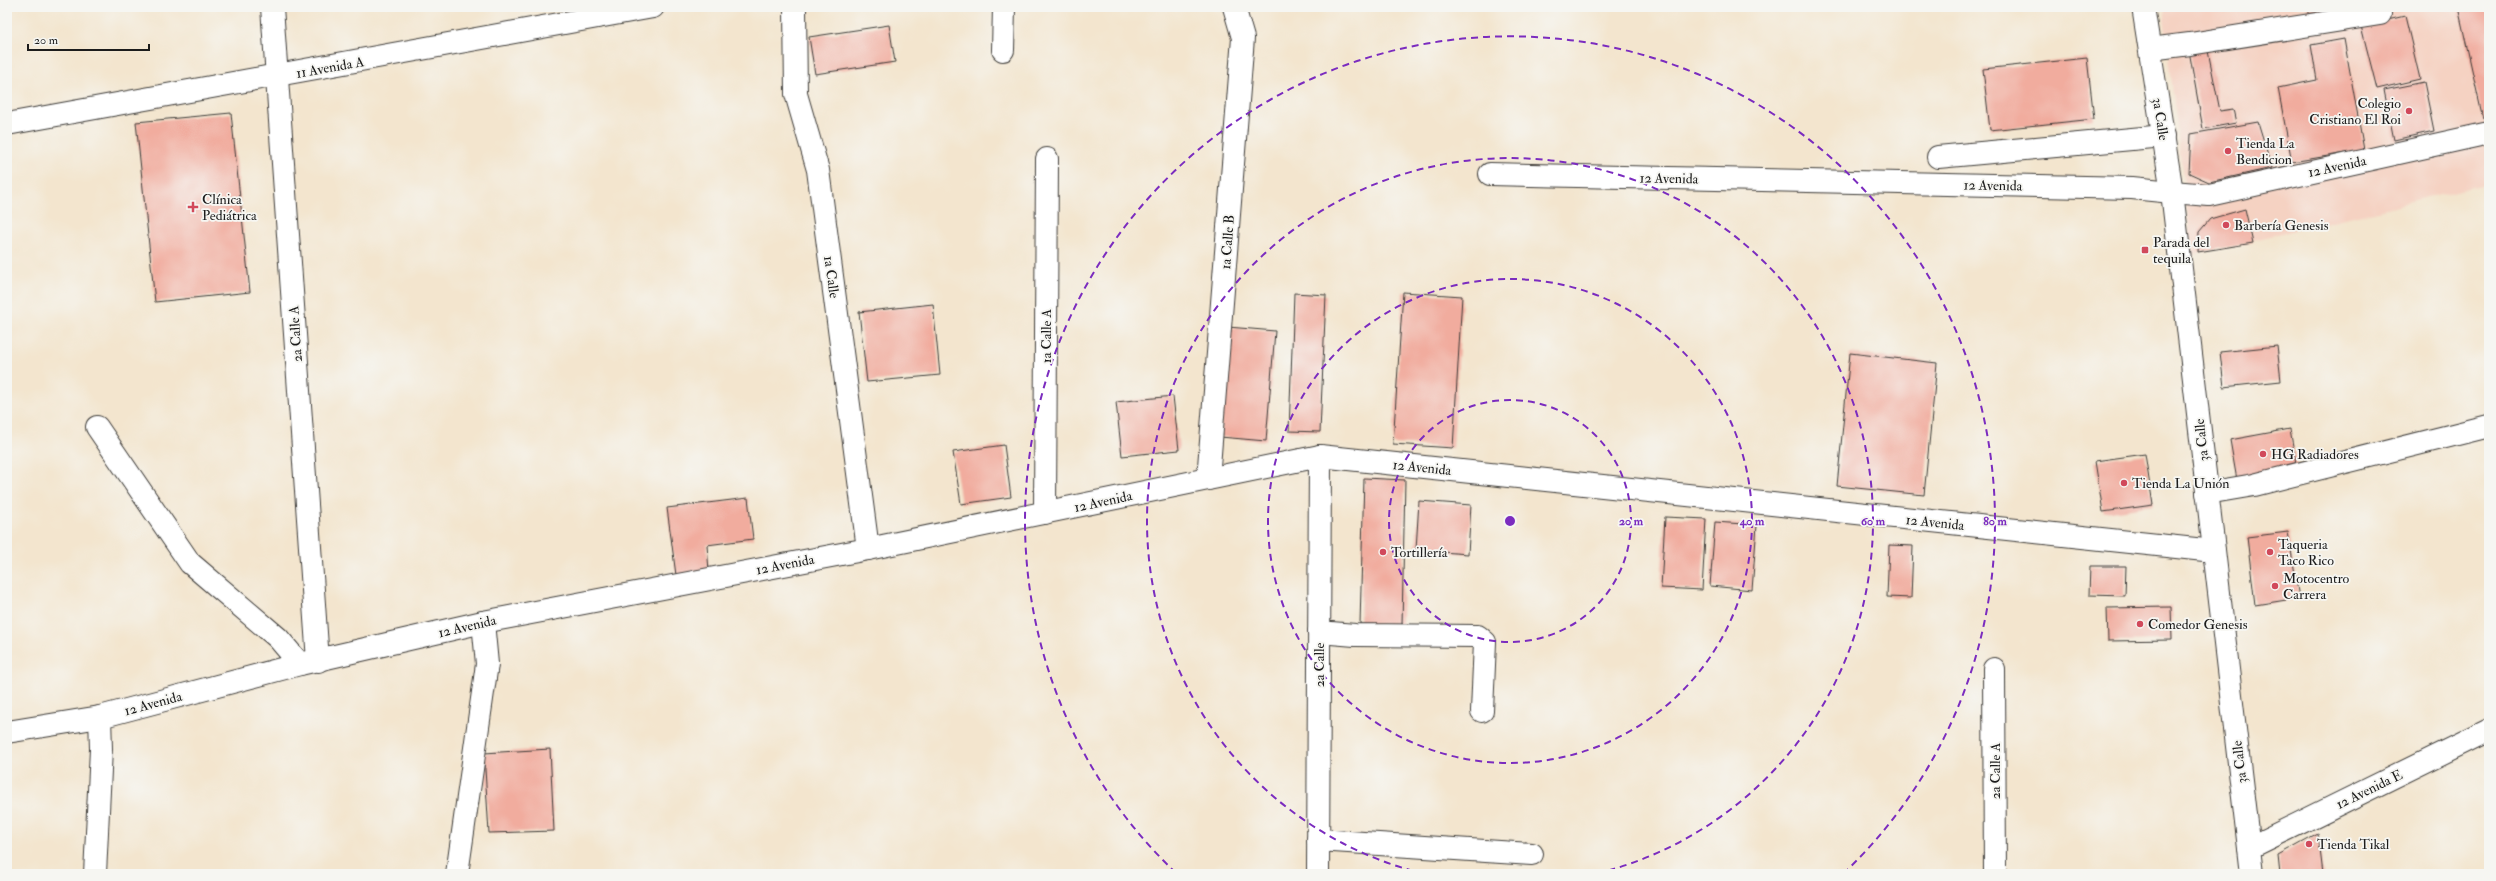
<svg xmlns="http://www.w3.org/2000/svg" width="2496" height="881" font-family="'IM FELL Double Pica',serif">
	<rect width="100%" height="100%" fill="#f6f6f2"/>
	<filter id="ink" filterUnits="userSpaceOnUse"><feTurbulence type="fractalNoise" baseFrequency=".025" numOctaves="2"/><feDisplacementMap in="SourceGraphic" scale="8" xChannelSelector="R" yChannelSelector="G"/><feConvolveMatrix kernelMatrix="1 2 1 2 8 2 1 2 1" color-interpolation-filters="sRGB"/></filter>
	<filter id="wash" filterUnits="userSpaceOnUse"><feTurbulence type="fractalNoise" baseFrequency=".012" numOctaves="4" result="noise"/><feDisplacementMap in="SourceGraphic" scale="16" xChannelSelector="R" yChannelSelector="G"/><feGaussianBlur stdDeviation="0.9" result="paint"/><feColorMatrix in="noise" values="0 0 0 0 0 0 0 0 0 0 0 0 0 0 0 0 0 1.4 0 .05"/><feComposite in="paint" operator="in"/></filter>
	<g filter="url(#wash)">
		<rect width="100%" height="100%" fill="#f3e5ce"/>
		<path fill="#f5d2c2" d="M2163,7H2489V183L2192,255Z"/>
		<g id="blocks">
			<g fill="#f1ac9e">
				<path d="M2307,7H2355L2310,24Z"/>
				<path d="M2458,7H2489V117L2483,119Z"/>
				<path d="M2405,16L2420,79L2377,89L2361,26Z"/>
				<path d="M889,25L895,62L815,74L809,37Z"/>
				<path d="M2344,39L2364,150L2292,162L2278,88L2317,80L2311,45Z"/>
				<path d="M2188,45L2207,46L2220,111L2233,109L2236,123L2203,129Z"/>
				<path d="M2087,58L2094,119L1990,130L1983,69Z"/>
				<path d="M2424,82L2434,131L2394,140L2384,90Z"/>
				<path d="M231,113L250,292L155,302L136,122Z"/>
				<path d="M2258,122L2272,168L2209,182L2189,173L2191,134Z"/>
				<path d="M2245,209L2253,243L2198,252L2199,232L2210,219Z"/>
				<path d="M1403,292L1462,296L1453,448L1393,444Z"/>
				<path d="M1294,293L1326,295L1320,432L1289,431Z"/>
				<path d="M933,304L940,375L867,382L859,312Z"/>
				<path d="M1228,327L1275,331L1266,441L1220,437Z"/>
				<path d="M2277,346L2281,381L2224,387L2220,352Z"/>
				<path d="M1850,353L1937,363L1924,495L1837,486Z"/>
				<path d="M1173,396L1179,450L1122,456L1116,402Z"/>
				<path d="M2290,429L2297,469L2237,480L2230,440Z"/>
				<path d="M1004,445L1011,497L961,504L953,452Z"/>
				<path d="M2145,454L2153,505L2103,512L2095,461Z"/>
				<path d="M1364,478L1405,480L1402,625L1360,624Z"/>
				<path d="M748,498L753,539L707,545L709,571L676,575L667,508Z"/>
				<path d="M1419,501L1471,505L1468,554L1416,550Z"/>
				<path d="M1665,517L1706,519L1702,590L1661,588Z"/>
				<path d="M1715,522L1757,525L1752,590L1710,586Z"/>
				<path d="M2288,532L2299,598L2255,605L2247,537Z"/>
				<path d="M1889,545L1913,546L1911,598L1887,597Z"/>
				<path d="M2090,566H2126L2125,596L2089,595Z"/>
				<path d="M2171,607L2172,640L2108,641L2107,608Z"/>
				<path d="M550,749L554,831L489,833L484,753Z"/>
				<path d="M2318,833L2323,874H2280L2278,855Z"/>
			</g>
		</g>
	</g>
	<g filter="url(#ink)">
		<use href="#blocks" fill-opacity="0" stroke="#3c3a37" stroke-width="1"/>
		<g fill="none" stroke-linecap="round" stroke-linejoin="round">
			<defs>
				<g id="minor">
					<path d="M272,7L318,661"/>
					<path d="M795,7L796,94L818,170L868,549"/>
					<path d="M2150,49L2190,44L2380,14"/>
					<path d="M1003,50L1004,7"/>
					<path d="M7,124L653,7"/>
					<path d="M1938,157L2164,136"/>
					<path d="M1490,174L2132,188L2172,192"/>
					<path d="M97,427L190,563L278,638L300,664"/>
					<path d="M1208,479L1243,38L1234,7"/>
					<path d="M2207,493L2254,485L2489,426"/>
					<path d="M1045,513L1047,159"/>
					<path d="M1319,632L1355,635L1478,636L1485,642L1482,711"/>
					<path d="M1994,669L1995,874"/>
					<path d="M7,732L100,717L300,664L483,622L868,549L1320,456L2214,551"/>
					<path d="M1318,840L1532,854"/>
					<path d="M2249,848L2489,730"/>
					<path d="M95,874L101,749L100,717"/>
					<path d="M457,874L487,664L483,622"/>
					<path d="M1318,874L1320,456"/>
				</g>
				<g id="major">
					<path d="M2143,7L2172,192L2252,874"/>
					<path d="M2172,192L2209,195L2489,133"/>
				</g>
			</defs>
			<use href="#minor" stroke="#3c3a37" stroke-width="24"/>
			<use href="#major" stroke="#3c3a37" stroke-width="24"/>
			<use href="#minor" stroke="#fff" stroke-width="22"/>
			<use href="#major" stroke="#fff" stroke-width="22"/>
		</g>
	</g>
	<g fill="none" stroke="#7b2cbf" stroke-width="2" stroke-dasharray="7 5">
		<circle cx="1510" cy="521" r="121"/>
		<circle cx="1510" cy="521" r="242"/>
		<path d="M1425 874A363 363 0 1 1 1595 874"/>
		<path d="M1176 873A485 485 0 1 1 1844 873"/>
	</g>
	<g fill="#d1495b" stroke="#f6f6f2" stroke-width="1.5">
		<circle cx="2409" cy="111" r="4"/>
		<circle cx="2228" cy="151" r="4"/>
		<path d="M191 201h4v4h4v4h-4v4h-4v-4h-4v-4h4z"/>
		<circle cx="2226" cy="225" r="4"/>
		<rect x="2141" y="246" width="8" height="8" rx="2"/>
		<circle cx="2263" cy="454" r="4"/>
		<circle cx="2124" cy="483" r="4"/>
		<circle cx="1383" cy="552" r="4"/>
		<circle cx="2270" cy="552" r="4"/>
		<circle cx="2275" cy="586" r="4"/>
		<circle cx="2140" cy="624" r="4"/>
		<circle cx="2309" cy="844" r="4"/>
	</g>
	<g text-anchor="middle" stroke-width="3.5" stroke-linejoin="round" paint-order="stroke">
		<g font-size="14" fill="#1c1c1c" stroke="#f6f6f2">
			<text transform="translate(330 67) rotate(-10)" y="5">11 Avenida A</text>
			<text transform="translate(2161 119) rotate(81)" y="5">3a Calle</text>
			<text transform="translate(2337 166) rotate(-12)" y="5">12 Avenida</text>
			<text transform="translate(1669 178) rotate(1)" y="5">12 Avenida</text>
			<text transform="translate(1993 185) rotate(1)" y="5">12 Avenida</text>
			<text transform="translate(1227 242) rotate(-86)" y="5">1a Calle B</text>
			<text transform="translate(832 277) rotate(82)" y="5">1a Calle</text>
			<text transform="translate(295 334) rotate(-94)" y="5">2a Calle A</text>
			<text transform="translate(1046 336) rotate(-90)" y="5">1a Calle A</text>
			<text transform="translate(2201 440) rotate(-96)" y="5">3a Calle</text>
			<text transform="translate(1422 467) rotate(6)" y="5">12 Avenida</text>
			<text transform="translate(1103 501) rotate(-12)" y="5">12 Avenida</text>
			<text transform="translate(1935 522) rotate(6)" y="5">12 Avenida</text>
			<text transform="translate(785 564) rotate(-11)" y="5">12 Avenida</text>
			<text transform="translate(467 626) rotate(-13)" y="5">12 Avenida</text>
			<text transform="translate(1319 665) rotate(-90)" y="5">2a Calle</text>
			<text transform="translate(153 703) rotate(-15)" y="5">12 Avenida</text>
			<text transform="translate(2239 762) rotate(-97)" y="5">3a Calle</text>
			<text transform="translate(1995 771) rotate(-90)" y="5">2a Calle A</text>
			<text transform="translate(2369 789) rotate(-26)" y="5">12 Avenida E</text>
		</g>
		<g font-size="14" fill="#1c1c1c" stroke="#f6f6f2" text-anchor="start">
			<text x="2401" y="108" text-anchor="end">Colegio<tspan x="2401" dy="16">Cristiano El Roi</tspan></text>
			<text x="2236" y="148">Tienda La<tspan x="2236" dy="16">Bendicion</tspan></text>
			<text x="202" y="204">Clínica<tspan x="202" dy="16">Pediátrica</tspan></text>
			<text x="2234" y="230">Barbería Genesis</text>
			<text x="2153" y="247">Parada del<tspan x="2153" dy="16">tequila</tspan></text>
			<text x="2271" y="459">HG Radiadores</text>
			<text x="2132" y="488">Tienda La Unión</text>
			<text x="2278" y="549">Taqueria<tspan x="2278" dy="16">Taco Rico</tspan></text>
			<text x="1391" y="557">Tortillería</text>
			<text x="2283" y="583">Motocentro<tspan x="2283" dy="16">Carrera</tspan></text>
			<text x="2148" y="629">Comedor Genesis</text>
			<text x="2317" y="849">Tienda Tikal</text>
		</g>
	</g>
	<circle cx="1510" cy="521" r="6" fill="#7b2cbf" stroke="#f6f6f2" stroke-width="2"/>
	<g font-size="12" text-anchor="middle" font-weight="bold" fill="#7b2cbf" stroke="#f6f6f2" stroke-width="3.5" stroke-linejoin="round" paint-order="stroke">
		<text x="1631" y="525">20 m</text>
		<text x="1752" y="525">40 m</text>
		<text x="1873" y="525">60 m</text>
		<text x="1995" y="525">80 m</text>
	</g>
	<rect width="2496" height="881" fill="none" stroke="#f6f6f2" stroke-width="24"/>
	<path d="M28 44v6h121v-6" fill="none" stroke="#1c1c1c" stroke-width="2"/>
	<text x="34" y="44" font-size="12" fill="#1c1c1c" stroke="#f6f6f2" stroke-width="3" paint-order="stroke">20 m</text>
</svg>
